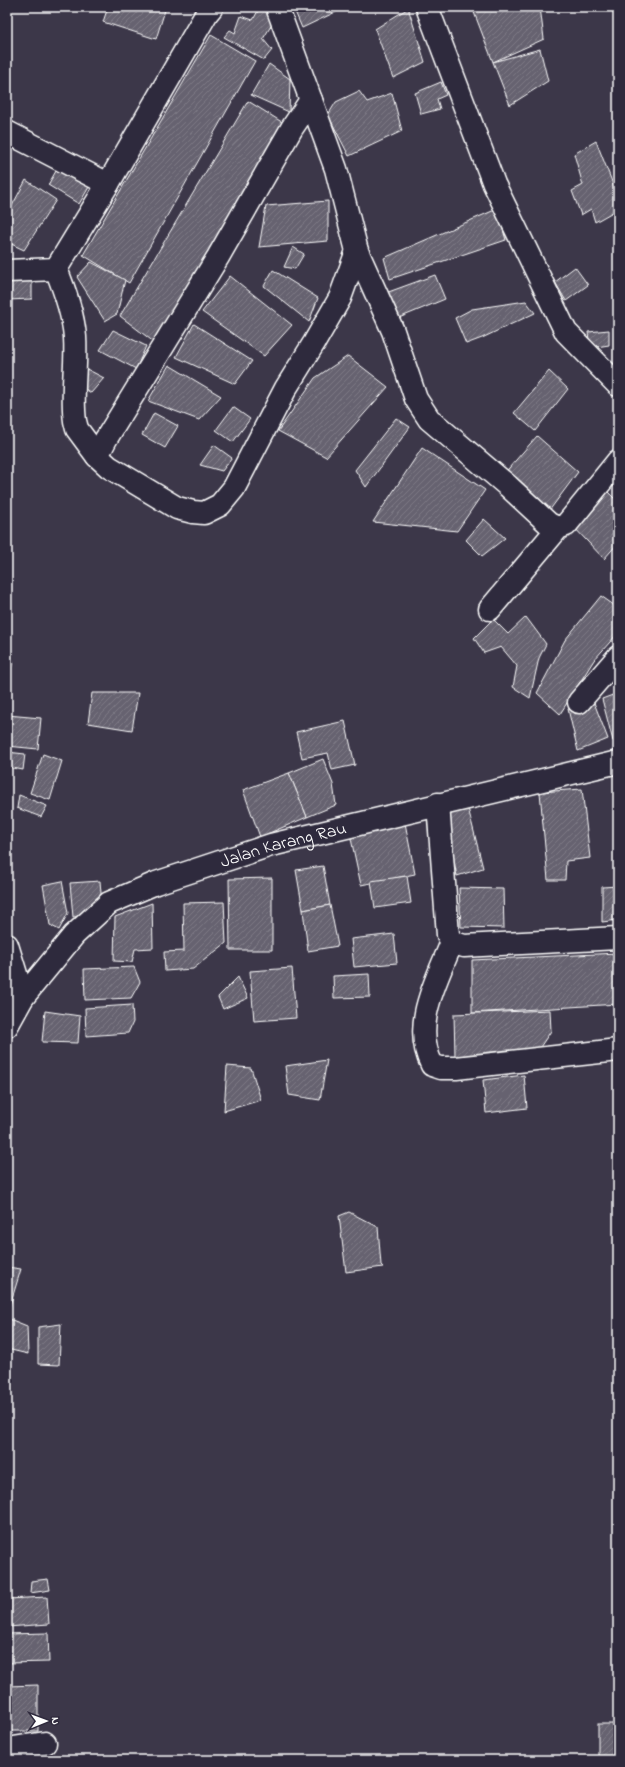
<svg xmlns="http://www.w3.org/2000/svg" width="625" height="1767" font-family="'Indie Flower',sans-serif">
	<defs>
		<pattern id="building-hatch" width="6" height="6" patternUnits="userSpaceOnUse"><rect width="6" height="6" fill="#666270"/><path d="M-1 1l2-2M0 6l6-6M5 7l2-2" fill="none" stroke="#7d7a85"/></pattern>
	</defs>
	<rect width="100%" height="100%" fill="#3c3749"/>
	<filter id="ink" filterUnits="userSpaceOnUse"><feTurbulence type="fractalNoise" baseFrequency=".025" numOctaves="2"/><feDisplacementMap in="SourceGraphic" scale="8" xChannelSelector="R" yChannelSelector="G"/><feConvolveMatrix kernelMatrix="1 2 1 2 8 2 1 2 1" color-interpolation-filters="sRGB"/></filter>
	<g filter="url(#ink)">
		<g fill="url(#building-hatch)" stroke="#fff">
			<path d="M108,7H166L156,39L103,22Z"/>
			<path d="M260,7H264L277,16L263,39L272,50L264,60L224,37L230,30L235,33L241,16L253,20Z"/>
			<path d="M293,7H341L342,9L302,28Z"/>
			<path d="M410,7L409,11L425,62L393,78L375,29Z"/>
			<path d="M472,7H540L544,39L493,62Z"/>
			<path d="M211,35L255,61L129,283L83,255Z"/>
			<path d="M540,49L548,81L510,105L493,62Z"/>
			<path d="M269,64L290,79L289,112L251,95Z"/>
			<path d="M441,82L446,95L437,99L440,109L421,114L415,93Z"/>
			<path d="M359,91L367,102L392,93L402,131L349,156L328,115L336,102Z"/>
			<path d="M248,101L285,124L159,346L120,316Z"/>
			<path d="M596,141L618,197V209L595,222L591,209L581,215L572,191L583,185L574,154Z"/>
			<path d="M60,164L92,182L79,204L48,185Z"/>
			<path d="M26,180L56,200L24,250L7,242V215Z"/>
			<path d="M7,184L11,187L7,197Z"/>
			<path d="M328,201V241L259,247L266,206Z"/>
			<path d="M497,209L506,240L390,279L384,258Z"/>
			<path d="M293,247L304,254L295,269L284,267Z"/>
			<path d="M91,262L125,280L117,314L105,321L77,277Z"/>
			<path d="M575,267L588,285L566,301L555,282Z"/>
			<path d="M273,270L318,298L309,322L264,286Z"/>
			<path d="M32,275V299L7,300V276Z"/>
			<path d="M435,275L445,299L394,320L383,294Z"/>
			<path d="M230,276L292,325L264,356L202,312Z"/>
			<path d="M526,301L535,313L482,338L466,344L455,318L472,309Z"/>
			<path d="M194,324L252,361L235,384L176,357Z"/>
			<path d="M113,330L146,346L136,369L100,350Z"/>
			<path d="M609,330V345L590,348L588,332Z"/>
			<path d="M348,356L388,387L326,457L278,431L315,378Z"/>
			<path d="M77,364L104,378L91,393L78,384Z"/>
			<path d="M169,365L221,396L199,420L148,401Z"/>
			<path d="M549,371L568,389L535,431L514,413Z"/>
			<path d="M233,407L250,419L233,442L216,430Z"/>
			<path d="M154,413L178,426L165,448L142,435Z"/>
			<path d="M396,418L410,427L366,487L355,470Z"/>
			<path d="M537,436L578,472L546,515L502,476Z"/>
			<path d="M214,445L232,458L222,471L200,465Z"/>
			<path d="M422,448L485,490L457,531L373,522Z"/>
			<path d="M618,470V490L608,480Z"/>
			<path d="M606,490L618,502V543L604,559L571,524Z"/>
			<path d="M484,519L505,538L482,556L466,540Z"/>
			<path d="M601,596L618,608V633L594,660L560,714L537,693L565,640Z"/>
			<path d="M526,617L546,644L539,658L530,698L513,687L517,666L501,647L484,653L474,638L493,619L508,634Z"/>
			<path d="M7,658L13,660L7,691Z"/>
			<path d="M92,693H138L132,730L88,723Z"/>
			<path d="M618,693V739L613,741L602,699Z"/>
			<path d="M593,700L608,739L578,751L568,709Z"/>
			<path d="M7,715L41,718L38,749L7,746Z"/>
			<path d="M345,721L355,765L332,770L328,753L302,758L296,732Z"/>
			<path d="M7,752L25,754L23,770L7,767Z"/>
			<path d="M43,754L62,761L50,800L30,793Z"/>
			<path d="M323,759L333,784L336,805L307,817L289,773Z"/>
			<path d="M289,773L307,817L260,837L243,790Z"/>
			<path d="M582,789L590,858L566,861L565,880H548L540,792Z"/>
			<path d="M19,795L47,806L41,817L17,808Z"/>
			<path d="M468,808L483,868L457,876L444,814Z"/>
			<path d="M405,823L415,874L361,885L350,834Z"/>
			<path d="M323,866L330,905L303,910L296,870Z"/>
			<path d="M407,876L411,903L375,908L371,881Z"/>
			<path d="M272,878V950H230L229,879Z"/>
			<path d="M62,881L68,913L59,930L50,925L43,885Z"/>
			<path d="M100,881L102,905L89,916L73,917L70,883Z"/>
			<path d="M618,886V920L602,922V887Z"/>
			<path d="M459,888L503,889L504,928L461,927Z"/>
			<path d="M224,902L226,943L193,969L165,971L164,952L184,951L183,903Z"/>
			<path d="M152,903L153,948L135,949L132,962L114,961L115,917Z"/>
			<path d="M330,905L338,946L308,951L303,910Z"/>
			<path d="M394,934L397,963L354,967L351,939Z"/>
			<path d="M618,953V1004L472,1013V960Z"/>
			<path d="M134,967L140,982L131,998L85,1000L84,969Z"/>
			<path d="M292,968L296,1018L254,1021L250,971Z"/>
			<path d="M369,974L370,997L334,998L333,976Z"/>
			<path d="M238,977L248,998L223,1009L218,997Z"/>
			<path d="M132,1005L133,1022L128,1033L86,1036L85,1008Z"/>
			<path d="M550,1010L551,1031L536,1053L455,1056L454,1014Z"/>
			<path d="M45,1011L80,1016L78,1043L42,1042Z"/>
			<path d="M327,1060L320,1100L289,1095L285,1066Z"/>
			<path d="M227,1066L251,1068L261,1100L224,1111Z"/>
			<path d="M524,1075L527,1108L486,1113L483,1080Z"/>
			<path d="M349,1212L378,1227L381,1265L383,1267L346,1272L339,1216Z"/>
			<path d="M7,1267L21,1269L7,1315Z"/>
			<path d="M7,1318L27,1326L28,1354L7,1349Z"/>
			<path d="M61,1324L59,1365L38,1364V1327Z"/>
			<path d="M48,1579L50,1590L30,1593L31,1581Z"/>
			<path d="M47,1597L49,1624L7,1627V1599Z"/>
			<path d="M48,1633L49,1662L7,1663V1634Z"/>
			<path d="M38,1685V1731H7V1686Z"/>
			<rect x="598" y="1724" width="20" height="36"/>
		</g>
		<g fill="none" stroke-linecap="round" stroke-linejoin="round">
			<defs>
				<g id="minor">
					<path d="M277,7L336,169L357,251L393,331L416,399L429,419L508,486L549,524L558,528"/>
					<path d="M427,7L494,184L566,332L618,385"/>
					<path d="M311,100L292,128L218,257L106,439L97,456L109,467L177,508L193,512L204,513L220,505L234,488L286,388L314,343L340,298L357,251"/>
					<path d="M7,132L108,184"/>
					<path d="M56,269C65,291 73,313 75,337C77,365 71,393 75,421L77,429L97,456"/>
					<path d="M7,271L56,269L108,184L207,13L212,7"/>
					<path d="M490,609L558,528L566,525L618,461"/>
					<path d="M579,702L618,657"/>
					<path d="M438,804L448,935L452,942L464,946L618,938"/>
					<path d="M452,942C437,980 411,1024 432,1065L441,1068H456L618,1050"/>
					<path d="M7,945L23,997"/>
					<path d="M7,1749L45,1743"/>
				</g>
				<g id="tertiary">
					<path id="s1" d="M7,1026L23,997L74,935L109,903L156,883L271,845L618,762"/>
				</g>
			</defs>
			<use href="#minor" stroke="#fff" stroke-width="25"/>
			<use href="#tertiary" stroke="#fff" stroke-width="25"/>
			<use href="#minor" stroke="#2f2a3d" stroke-width="22"/>
			<use href="#tertiary" stroke="#2f2a3d" stroke-width="22"/>
		</g>
	</g>
	<g text-anchor="middle" stroke-width="4" stroke-linejoin="round" paint-order="stroke">
		<g font-size="18" fill="#fff" stroke="#2f2a3d">
			<text dy="6" stroke="none"><textPath href="#s1" startOffset="345">Jalan Karang Rau</textPath></text>
		</g>
	</g>
	<rect width="625" height="1767" fill="none" stroke="#2f2a3d" stroke-width="24"/>
	<rect x="12" y="12" width="601" height="1743" fill="none" stroke="#fff" stroke-width="1.5" filter="url(#ink)"/>
	<g transform="translate(46 1721) rotate(89)" stroke="#2f2a3d" stroke-width="3" paint-order="stroke">
	<path d="M0-3L7 15L0 10L-7 15Z" fill="#ffffff"/>
	<text y="-6" font-size="11" font-weight="bold" text-anchor="middle" fill="#ffffff">N</text>
	</g>
</svg>
